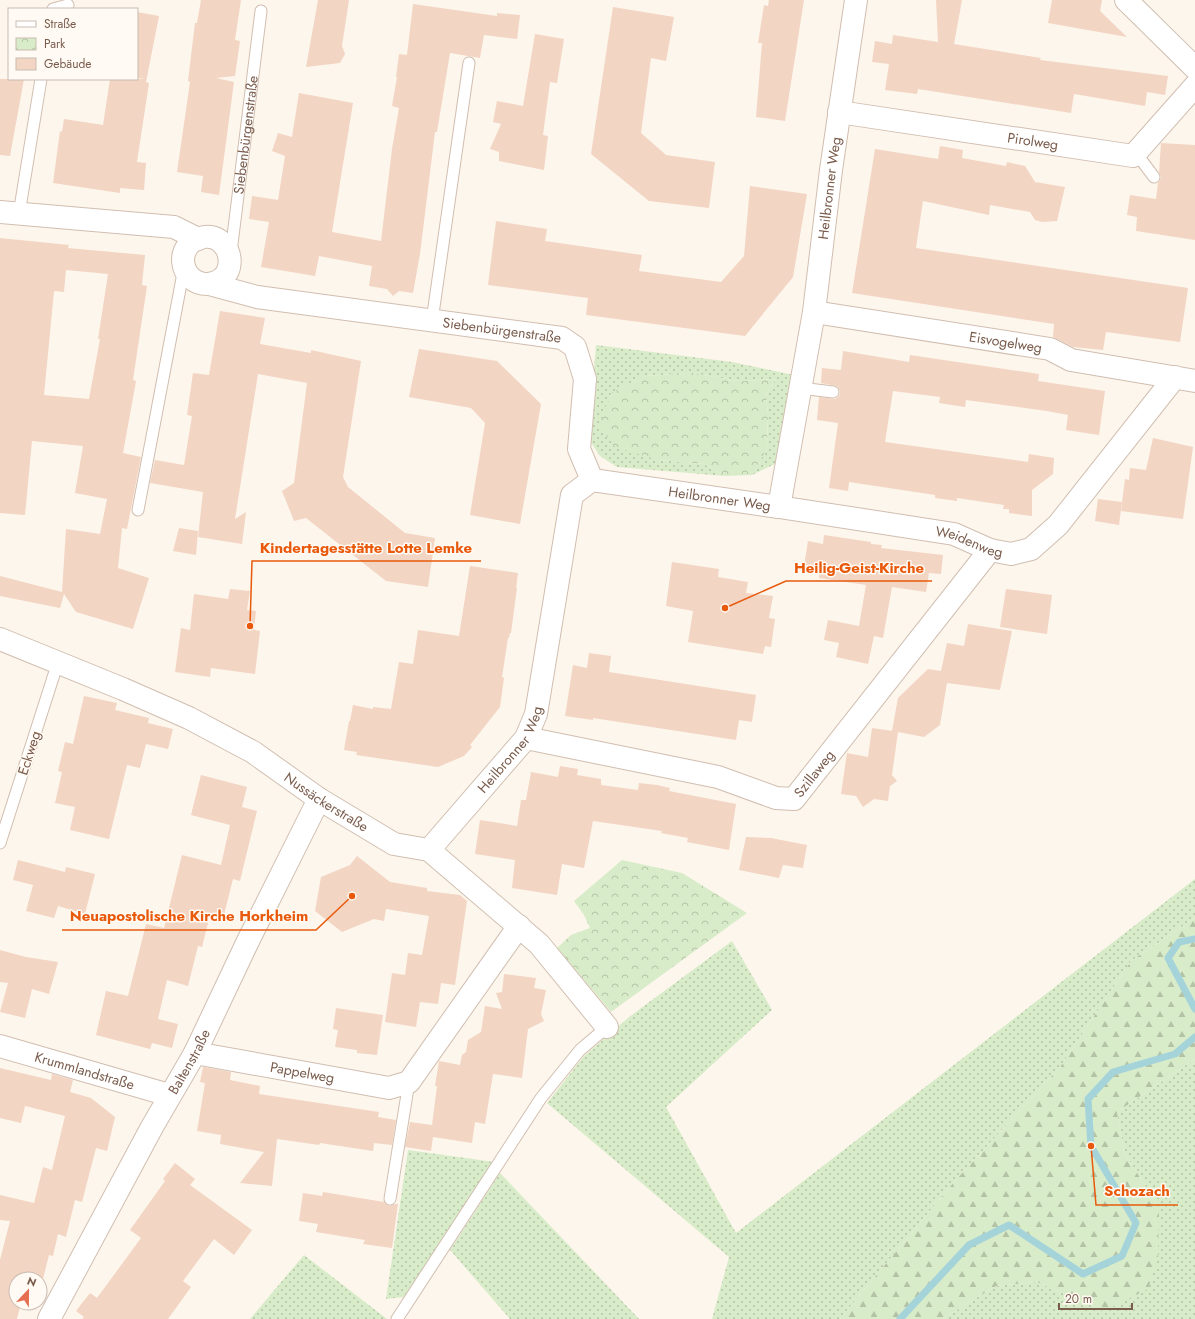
<svg xmlns="http://www.w3.org/2000/svg" width="1195" height="1319" font-family="Jost,sans-serif">
	<defs>
		<pattern id="grass-dots" width="8" height="8" patternUnits="userSpaceOnUse"><rect width="8" height="8" fill="#d8ecc9"/><path d="M2 2h.1M6 6h.1" fill="none" stroke="#b4c2a5" stroke-width="1.8" stroke-linecap="round"/></pattern>
		<pattern id="forest-firs" width="22" height="20" patternUnits="userSpaceOnUse"><rect width="22" height="20" fill="#d8ecc9"/><path d="M5 1l3.5 6h-7zM16 11l3.5 6h-7z" fill="#b4c2a5"/></pattern>
		<pattern id="park-crowns" width="20" height="18" patternUnits="userSpaceOnUse"><rect width="20" height="18" fill="#d8ecc9"/><path d="M2 6a3 3 0 1 1 6 0M12 15a3 3 0 1 1 6 0" fill="none" stroke="#b4c2a5"/></pattern>
	</defs>
	<rect width="100%" height="100%" fill="#fdf6ec"/>
	<g fill="url(#grass-dots)">
		<path d="M596,345L732,362L794,375L783,460L752,475L767,448L768,414L766,394L776,379L738,381L692,373L645,376L611,393L658,460L704,464L725,476L617,467L600,456L588,438Z"/>
		<path d="M1195,879V918L1131,961L1061,1066L954,1182L840,1319H712L729,1257L547,1103L584,1056L629,1017L732,941L772,1010L666,1107L736,1233Z"/>
		<path d="M1195,1059V1319H942L996,1286L1037,1282L1104,1311L1159,1208L1124,1152L1117,1112Z"/>
		<path d="M408,1150L494,1162L404,1297L386,1299Z"/>
		<path d="M500,1173L639,1319H510L450,1250Z"/>
		<path d="M304,1255L387,1319H250Z"/>
	</g>
	<path fill="url(#forest-firs)" d="M1195,918V1059L1117,1112L1124,1152L1159,1208L1158,1259L1148,1289L1104,1311L1037,1282L996,1286L942,1319H840L954,1182L1061,1066L1131,961Z"/>
	<g fill="url(#park-crowns)">
		<path d="M692,373L738,381L776,379L766,394L768,414L767,448L752,475L725,476L704,464L658,460L615,447L599,425L611,393L645,376Z"/>
		<path d="M622,860L682,873L747,913L611,1012L557,948L571,935L590,928L584,915L574,901Z"/>
	</g>
	<g fill="none" stroke-linecap="round" stroke-linejoin="round">
		<g stroke="#a5d3da" stroke-width="7">
			<path d="M1195,939L1179,942L1168,958L1195,1009"/>
			<path d="M900,1319L969,1245L1009,1225L1083,1274L1122,1256L1136,1223L1091,1146L1088,1099L1113,1072L1175,1054L1195,1037"/>
		</g>
	</g>
	<g fill="#f3d5c3" fill-rule="evenodd">
		<path d="M201,0H241L235,40L240,41L235,76L216,78L234,82L219,195L201,192L203,176L177,172L190,82L188,81L195,23H197Z"/>
		<path d="M318,0H349L342,46L345,54L340,63L306,67Z"/>
		<path d="M769,0H804L785,121L756,117L762,43H758L764,5L768,6Z"/>
		<path d="M936,0H962L954,44L1041,58L1040,60L1168,76L1165,95L1147,92L1145,106L1074,94L1071,113L918,89L917,94L885,90L889,64L872,62L875,41L892,44L893,35L938,42Z"/>
		<path d="M1052,0H1102L1100,11L1127,37L1048,23Z"/>
		<path d="M413,4L497,16V13L520,15L517,39L484,35L480,58L450,53L437,132H435L420,254L413,293L399,291L393,296L387,289L369,286L372,266L319,256L315,276L261,267L269,222L249,219L252,196L278,200L285,156L272,151L278,133L292,137L299,93L353,103L332,232L381,241L392,149L399,108L392,106L397,77H396L399,54L407,55Z"/>
		<path d="M613,7L674,17L666,61L651,58L641,133L666,155L715,162L709,208L649,201L591,154Z"/>
		<path d="M137,12L159,16L146,82L149,83L137,162L146,163L144,190L120,188V193L53,183L60,131L62,132L64,119L103,125L110,79H145L137,78Z"/>
		<path d="M535,34L564,39L557,83L550,82L543,135L548,136L544,170L499,161V152L490,149L501,124L493,122L497,101L523,106Z"/>
		<path d="M0,79H24L10,156L0,155Z"/>
		<path d="M1161,143L1195,145V240L1136,231L1137,217L1127,215L1130,195L1156,199L1158,183L1160,180L1161,177L1159,172Z"/>
		<path d="M940,146L963,150L962,158L1006,166L1007,162L1025,166L1035,182L1065,187L1057,221L1042,222L1035,220L1030,212L990,205L989,215L923,201L916,248L1188,288L1180,342L1106,332L1103,350L1073,347L1053,337L1054,324L852,293L875,149L938,159Z"/>
		<path d="M750,186L807,194L793,277L745,336L586,315L588,298L488,285L496,221L547,229L545,241L642,255L639,271L721,282L744,256Z"/>
		<path d="M0,238L69,245L68,248L145,255L142,285L147,286L133,380L136,381L123,453L141,457L127,529L122,528L118,568L149,578L133,629L76,612L64,594L60,608L0,596V576L62,592L66,529L100,534L107,499L75,493L83,446L32,441L25,515L0,513ZM66,270L108,274L98,339H100L89,399L44,395L54,291L64,292Z"/>
		<path d="M220,311L265,318L260,344L311,353V350L361,361L343,477L348,487L405,533L435,538L428,587L386,581L306,518L294,521L282,491L294,483L307,383L258,374L235,519L246,512L242,544L198,537L203,492L150,483L155,460L184,465L192,416L187,415L193,373L209,375Z"/>
		<path d="M419,349L497,361L541,404L520,524L470,515L485,423L471,408L409,397Z"/>
		<path d="M843,351L909,362L910,355L1039,374L1038,381L1105,391L1099,435L1066,430L1068,415L1047,411L966,400L965,407L939,403L940,397L893,391L885,442L1028,462L1029,454L1054,458L1053,474L1032,490V516L1009,513V509H1003L1004,505L957,498V501L935,498V495L849,482L848,491L829,488L838,423L817,420L819,397L835,399L839,396L840,392L839,389L837,386L821,383L822,368L841,370Z"/>
		<path d="M1153,438L1193,447L1183,519L1121,511L1125,479L1129,480L1130,468L1146,470Z"/>
		<path d="M1098,499L1122,502L1119,525L1095,521Z"/>
		<path d="M179,528L198,531L196,555L173,551Z"/>
		<path d="M824,535L871,542V544L882,545L881,548L943,555L941,574L929,573L926,592L892,587L883,638L874,636L868,664L836,657L839,643L824,640L828,620L859,626L866,585L819,578L820,569L804,566L808,541L823,544Z"/>
		<path d="M672,562L719,569L718,577L748,582L746,593L773,596L769,618L775,619L771,647L765,646L763,654L688,642L693,611L666,606Z"/>
		<path d="M470,566L518,573L516,588H517L511,633H510L509,638H508L502,677L504,678L500,707L470,745L472,747L464,756L438,767L356,755L357,752L344,750L349,721H350L353,705L373,709V707L391,709L399,662L413,664L418,630L459,636Z"/>
		<path d="M230,589L250,591L247,610L256,611L254,630L260,631L255,674L211,668L210,677L175,672L181,628L190,630L194,594L228,599Z"/>
		<path d="M1006,589L1052,595L1047,634L1000,627Z"/>
		<path d="M968,624L1012,631L1000,690L947,683L940,725L924,737L898,732L892,775L897,781L890,786L888,801L874,799L863,807L856,796L841,794L847,753L868,757L872,728L893,731H892L898,698L928,669L941,671L947,643L964,646Z"/>
		<path d="M589,653L611,656L609,672L756,695L752,722L739,720L736,740L593,718V720L565,716L573,665L587,668Z"/>
		<path d="M84,696L117,703L115,710L149,718L148,723L173,729L168,749L146,744L140,768L127,765L109,839L70,830L75,807L55,803L62,772L58,771L65,742L73,744Z"/>
		<path d="M560,766L578,769L577,775L601,779V785L638,790L639,783L657,785L670,788L669,791L736,804L729,850L687,842L688,838L661,833L662,831L593,821L584,868L562,864L557,895L512,888L515,860L475,854L480,820L517,826L521,800H526L531,772L558,777Z"/>
		<path d="M201,775L247,787L242,807L257,811L240,881L233,879L223,919L210,915L202,947L198,946L188,986L167,980L158,1019L178,1024L172,1048L152,1043L150,1049L96,1035L106,991L128,996L146,924L164,928L182,855L221,865L230,825L191,815Z"/>
		<path d="M746,837L771,838L807,845L803,868L783,865L779,878L739,870Z"/>
		<path d="M357,856L390,882L427,888V891L460,895L467,901L455,985L441,983L438,1004L420,1002L416,1027L385,1022L392,973L405,975L408,953L422,955L429,916L386,909L384,921L374,919L342,932L315,911L321,877L350,865Z"/>
		<path d="M18,860L65,872L66,867L95,874L85,914L58,906L54,918L26,911L33,885L13,880Z"/>
		<path d="M0,950L26,957L58,962L49,994L32,989L25,1018L0,1012L8,983L0,982Z"/>
		<path d="M504,974L536,978L534,988L546,990L541,1014L544,1021L528,1029L522,1078L493,1074L485,1124L475,1122L472,1143L433,1137L431,1151L405,1147L410,1122L432,1125L437,1086H435L439,1061L460,1065L462,1055L466,1052L468,1040L481,1032L485,1006L502,1009L496,993L502,992Z"/>
		<path d="M336,1008L383,1015L377,1055L357,1053V1050L335,1047L338,1030L333,1029Z"/>
		<path d="M203,1067L231,1072L230,1080L260,1086L259,1094L379,1112L378,1117L396,1120L392,1145L374,1143L373,1151L320,1143L319,1145L277,1139L272,1186L240,1183L264,1152L220,1144L221,1135L197,1131L205,1083L200,1082Z"/>
		<path d="M0,1068L51,1080L52,1074L73,1080L70,1092L91,1098L115,1117L107,1151L96,1148L82,1202L75,1200L66,1237L58,1234L53,1256L49,1255L43,1279H16V1303H21L17,1319H0V1260L10,1221L0,1220V1195L34,1203L43,1167L52,1170L65,1116L25,1106L21,1123L0,1118Z"/>
		<path d="M175,1163L195,1179L190,1185L252,1230L234,1255L214,1239L183,1281L191,1287L168,1319H82L84,1317L76,1311L90,1293L97,1298L141,1238L130,1230L165,1181L163,1179Z"/>
		<path d="M323,1192L384,1202L389,1206L395,1204H398L392,1248L363,1244L365,1240L316,1232L318,1224L299,1221L303,1193L322,1196Z"/>
	</g>
	<g fill="none" stroke-linecap="round" stroke-linejoin="round">
		<defs>
			<g id="lane">
				<path d="M53,9L68,5"/>
				<path d="M1136,153L1154,177"/>
				<path d="M19,214L41,79"/>
				<path id="s1" d="M231,252L261,11"/>
				<path d="M432,321L469,63"/>
				<path d="M800,388L833,392"/>
				<path d="M138,510L184,268"/>
				<path d="M0,843L58,662"/>
				<path d="M390,1199L409,1082"/>
				<path d="M397,1319L541,1098L580,1050L607,1027"/>
			</g>
			<g id="street">
				<path d="M1126,0L1195,68"/>
				<path id="s2" d="M839,112L1133,156L1195,86"/>
				<path d="M0,212L174,227L198,239"/>
				<path id="s3" d="M209,284C212,283 215,283 218,281C233,274 233,252 221,242C217,238 210,236 204,237C173,242 178,285 209,284L257,297L562,338L575,347L585,379L579,449L592,480"/>
				<path id="s4" d="M814,312L1050,349L1071,360L1195,381"/>
				<path id="s5" d="M779,507L954,534L990,550L1011,554L1031,549L1058,525L1175,377"/>
				<path id="s6" d="M0,639L123,689L189,718L253,752L319,799L394,844L429,850L539,944L607,1027"/>
				<path id="s7" d="M526,738L718,777L776,798L794,799L990,550"/>
				<path id="s8" d="M429,850L526,738L536,714L572,495L592,480L779,507L814,312L831,170L856,0"/>
				<path id="s9" d="M0,1046L169,1095"/>
				<path id="s10" d="M195,1053L389,1088L409,1082L519,926"/>
				<path id="s11" d="M49,1319L152,1127L195,1053L248,941L319,799"/>
			</g>
		</defs>
		<use href="#lane" stroke="#d1beb0" stroke-width="13"/>
		<use href="#street" stroke="#d1beb0" stroke-width="24"/>
		<use href="#lane" stroke="#fff" stroke-width="11"/>
		<use href="#street" stroke="#fff" stroke-width="22"/>
	</g>
	<g text-anchor="middle" stroke-width="3" stroke-linejoin="round" paint-order="stroke">
		<g font-size="14" fill="#7a5c4d" stroke="#fffaf3">
			<text dy="5" stroke="none"><textPath href="#s1" startOffset="118">Siebenbürgenstraße</textPath></text>
			<text dy="5" stroke="none"><textPath href="#s2" startOffset="196">Pirolweg</textPath></text>
			<text dy="5" stroke="none"><textPath href="#s8" startOffset="933">Heilbronner Weg</textPath></text>
			<text dy="5" stroke="none"><textPath href="#s3" startOffset="444">Siebenbürgenstraße</textPath></text>
			<text dy="5" stroke="none"><textPath href="#s4" startOffset="194">Eisvogelweg</textPath></text>
			<text dy="5" stroke="none"><textPath href="#s8" startOffset="550">Heilbronner Weg</textPath></text>
			<text dy="5" stroke="none"><textPath href="#s5" startOffset="194">Weidenweg</textPath></text>
			<text dy="5" stroke="none"><textPath href="#s8" startOffset="130">Heilbronner Weg</textPath></text>
			<text transform="translate(29 753) rotate(-72)" y="5">Eckweg</text>
			<text dy="5" stroke="none"><textPath href="#s7" startOffset="308">Szillaweg</textPath></text>
			<text dy="5" stroke="none"><textPath href="#s6" startOffset="366">Nussäckerstraße</textPath></text>
			<text dy="5" stroke="none"><textPath href="#s11" startOffset="293">Baltenstraße</textPath></text>
			<text dy="5" stroke="none"><textPath href="#s9" startOffset="88">Krummlandstraße</textPath></text>
			<text dy="5" stroke="none"><textPath href="#s10" startOffset="109">Pappelweg</textPath></text>
		</g>
	</g>
	<path fill="none" stroke="#e8590c" stroke-width="1.5" d="M250 626L252 561H481M725 608L786 581H932M352 896L316 930H62M1091 1146L1096 1205H1178"/>
	<g fill="#e8590c" stroke="#fffaf3" stroke-width="1.5">
		<circle cx="250" cy="626" r="4"/>
		<circle cx="725" cy="608" r="4"/>
		<circle cx="352" cy="896" r="4"/>
		<circle cx="1091" cy="1146" r="4"/>
	</g>
	<g font-size="15" text-anchor="middle" font-weight="bold" fill="#e8590c" stroke="#fffaf3" stroke-width="3" stroke-linejoin="round" paint-order="stroke">
		<text x="366" y="553">Kindertagesstätte Lotte Lemke</text>
		<text x="859" y="573">Heilig-Geist-Kirche</text>
		<text x="189" y="921">Neuapostolische Kirche Horkheim</text>
		<text x="1137" y="1196">Schozach</text>
	</g>
	<rect x="8" y="8" width="130" height="72" fill="#fffaf3" stroke="#cabbb1"/>
	<rect x="16" y="21" width="20" height="6" fill="#ffffff" stroke="#cabbb1"/>
	<text x="44" y="28" font-size="12" fill="#7a5c4d">Straße</text>
	<rect x="16" y="38" width="20" height="12" fill="url(#park-crowns)" stroke="#cabbb1"/>
	<text x="44" y="48" font-size="12" fill="#7a5c4d">Park</text>
	<rect x="16" y="58" width="20" height="12" fill="#f3d5c3" stroke="#cabbb1"/>
	<text x="44" y="68" font-size="12" fill="#7a5c4d">Gebäude</text>
	<g transform="translate(28 1291) rotate(22)"><circle r="19" fill="#fffaf3" stroke="#cabbb1"/>
	<path d="M0-3L7 15L0 10L-7 15Z" fill="#e76f51"/>
	<text y="-6" font-size="11" font-weight="bold" text-anchor="middle" fill="#7a5c4d">N</text>
	</g>
	<path d="M1059 1303v6h73v-6" fill="none" stroke="#7a5c4d" stroke-width="2"/>
	<text x="1065" y="1303" font-size="12" fill="#7a5c4d" stroke="#fffaf3" stroke-width="3" paint-order="stroke">20 m</text>
</svg>
